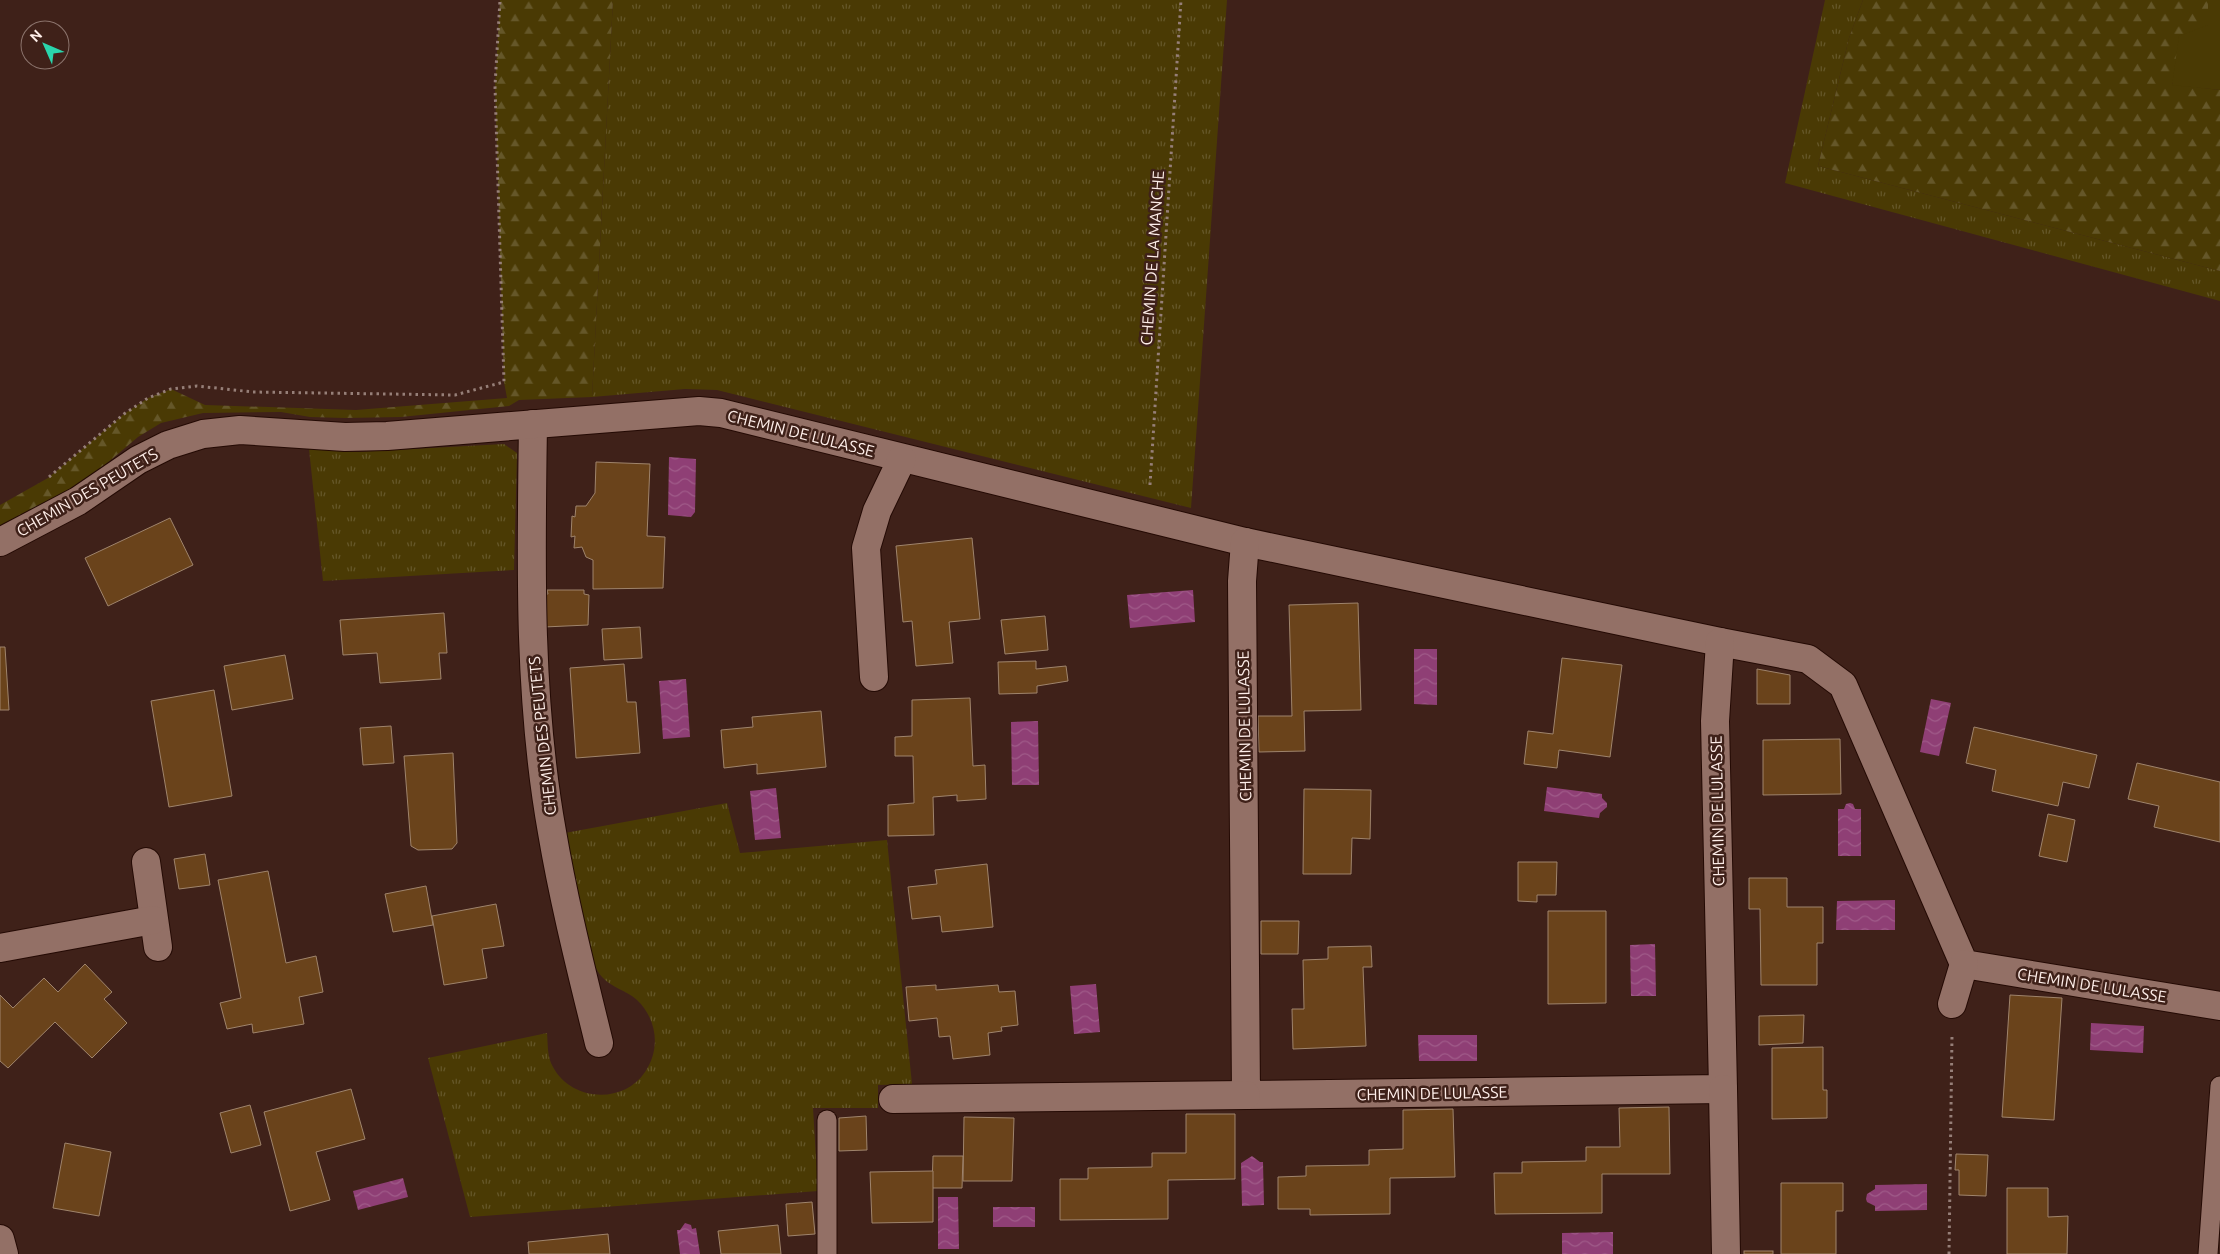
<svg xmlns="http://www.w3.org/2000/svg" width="2220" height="1254" font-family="Ubuntu,sans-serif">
	<defs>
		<pattern id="grass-tufts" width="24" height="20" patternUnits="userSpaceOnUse" patternTransform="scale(1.25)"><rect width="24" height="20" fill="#4a3a04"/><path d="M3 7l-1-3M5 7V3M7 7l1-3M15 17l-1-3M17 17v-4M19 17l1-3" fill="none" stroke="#655729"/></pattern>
		<pattern id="forest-firs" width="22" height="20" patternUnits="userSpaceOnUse" patternTransform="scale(1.25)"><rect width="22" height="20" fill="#4a3a04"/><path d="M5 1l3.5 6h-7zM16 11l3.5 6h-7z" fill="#655729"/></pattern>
		<pattern id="water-waves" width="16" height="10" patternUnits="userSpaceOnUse" patternTransform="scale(1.25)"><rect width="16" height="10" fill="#8f3f75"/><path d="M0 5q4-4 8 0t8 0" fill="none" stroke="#a05b89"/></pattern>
	</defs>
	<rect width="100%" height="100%" fill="#3f2119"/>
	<g fill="url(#grass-tufts)">
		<path d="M613,0H1227L1191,508L717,390L685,389L592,397Z"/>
		<path d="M1825,0H1863L1849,38L1818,166L2220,271V301L1785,183Z"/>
		<path d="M504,444L517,453L514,570L323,581L309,449L358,452Z"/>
		<path d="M727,803L740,853L887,840L912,1084L878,1085V1108H813L818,1191L470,1217L428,1058L547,1033C548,1044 547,1057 553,1067C571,1101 623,1105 645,1072C661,1049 657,1019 637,1000C626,990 612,988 602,977C595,969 592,960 589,950L565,833Z"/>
	</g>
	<g fill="url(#forest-firs)">
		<path d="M500,0H613L592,397L519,400L509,406L401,417L345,418L310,417L281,412L203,413L161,423L138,437L87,480L0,530V505L48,478L124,414L148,398L171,389L205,405L356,410L507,398L504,382L495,87Z"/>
		<path d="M1863,0H2208V25L2172,84L2220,90V271L1818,166L1849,38Z"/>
	</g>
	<path fill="#4a3a04" d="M2208,0H2220V90L2172,85L2179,36L2208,25Z"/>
	<g fill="url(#water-waves)">
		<path d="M669,457L696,459L695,512L691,517L668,515Z"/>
		<path d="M1193,590L1195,622L1130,628L1127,595Z"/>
		<path d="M1414,649H1437V705L1414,704Z"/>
		<path d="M686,679L690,737L663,739L659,681Z"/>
		<path d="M1931,699L1951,703L1939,756L1920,752Z"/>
		<path d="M1038,721L1039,785H1012L1011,722Z"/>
		<path d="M1547,787L1602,794V798L1607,803V807L1600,813L1599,818L1544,811Z"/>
		<path d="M776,788L781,838L755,840L750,791Z"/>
		<path d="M1850,803L1853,804L1855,809H1861V856H1838V809H1844L1846,804Z"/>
		<path d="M1895,900V930H1836L1837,901Z"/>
		<path d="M1655,944L1656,996H1631L1630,945Z"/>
		<path d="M1096,984L1100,1032L1074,1034L1070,986Z"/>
		<path d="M2091,1023L2144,1026L2143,1053L2090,1050Z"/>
		<path d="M1418,1035H1477V1061H1419Z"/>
		<path d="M1252,1156L1260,1162H1263L1264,1205L1242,1206L1241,1163Z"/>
		<path d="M403,1178L408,1197L358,1210L353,1191Z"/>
		<path d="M1927,1184V1210L1875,1211V1206L1867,1202L1866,1199L1867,1194L1875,1189V1185Z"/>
		<path d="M938,1197H958L959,1249H938Z"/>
		<rect x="993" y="1207" width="42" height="20"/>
		<path d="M685,1223L691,1225L692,1229L696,1228L700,1254H680L677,1230H680Z"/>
		<path d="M1613,1232V1254H1562V1233Z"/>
	</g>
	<g fill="#6a431b" stroke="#9f846c">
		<path d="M596,462L650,464L647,536L665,537L663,588L593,589V560L586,557L582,547L574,548L575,536L571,537L572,516L575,517L576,506H586L595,493Z"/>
		<path d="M170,518L193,565L108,606L85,558Z"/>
		<path d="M972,538L980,619L949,622L953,663L916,666L912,621L903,622L896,546Z"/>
		<path d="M547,590H584V594L589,595L588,625L544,627L542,594H548Z"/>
		<path d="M1358,603L1361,710L1304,711L1305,751L1259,752L1258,716H1292L1289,605Z"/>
		<path d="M444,613L447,653H439L441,679L380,683L377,653L343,655L340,620Z"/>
		<path d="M1045,616L1048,650L1005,654L1001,620Z"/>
		<path d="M640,627L642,658L604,660L602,629Z"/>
		<path d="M0,647H5L9,710H0Z"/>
		<path d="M285,655L293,699L232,710L224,666Z"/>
		<path d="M1562,658L1622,665L1610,757L1559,750L1557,768L1524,764L1528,731L1553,734Z"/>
		<path d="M1036,661V669L1066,666L1068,681L1037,686V693L999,694L998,662Z"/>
		<path d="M624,664L627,702H636L640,753L576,758L570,668Z"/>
		<path d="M1757,669L1790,675V704H1757Z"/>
		<path d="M214,690L232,796L169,807L151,701Z"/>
		<path d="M970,698L973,766L985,765L986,799L957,801V795L933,797L934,835L888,836V805L914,803L913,756H895V737L912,736V700Z"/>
		<path d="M821,711L826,767L757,774V764L724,768L721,730L753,727L752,717Z"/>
		<path d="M391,726L394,763L363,765L360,728Z"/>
		<path d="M1974,727L2097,755L2089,788L2063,782L2058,806L1992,791L1996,770L1966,763Z"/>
		<path d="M1840,739L1841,794L1763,795V740Z"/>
		<path d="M453,753L457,843L452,849L418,850L411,846L404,756Z"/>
		<path d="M2137,763L2220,782V842L2154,827L2159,806L2128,799Z"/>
		<path d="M1304,789L1371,790L1370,839L1352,838L1351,874H1303Z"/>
		<path d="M2048,814L2075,820L2067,862L2039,856Z"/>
		<path d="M205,854L210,885L179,889L174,859Z"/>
		<path d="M1518,862H1557L1556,895H1537V902L1518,901Z"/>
		<path d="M987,864L993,927L942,932L940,916L912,919L908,887L937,884L935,870Z"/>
		<path d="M268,871L286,963L316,956L323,992L299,997L304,1024L253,1033L252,1024L227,1029L220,1003L241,998L218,880Z"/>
		<path d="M1749,878H1787V907H1823V943H1817V985H1761L1760,909H1749Z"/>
		<path d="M426,886L433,925L393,932L385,894Z"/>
		<path d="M496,904L504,946L482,949L487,978L444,985L432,916Z"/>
		<path d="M1548,911H1606V1003L1548,1004Z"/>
		<path d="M1261,921H1299L1298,954H1261Z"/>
		<path d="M1371,946L1372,967H1363L1366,1046L1293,1049L1292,1009H1304L1303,960L1328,959V947Z"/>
		<path d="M85,964L112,992L104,999L127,1023L92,1058L55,1022L8,1068L0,1061V995L13,1008L44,978L58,992Z"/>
		<path d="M936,985V990L998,985L999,992L1015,991L1018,1025L1001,1027L1002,1031L988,1033L990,1055L953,1059L950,1036L939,1037L937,1018L909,1021L906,987Z"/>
		<path d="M2010,995L2062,998L2054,1120L2002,1117Z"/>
		<path d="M1804,1015L1803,1043L1759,1045V1016Z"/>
		<path d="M1823,1047V1090H1827V1118L1772,1119V1048Z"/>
		<path d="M351,1089L365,1139L316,1152L330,1200L290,1211L264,1112Z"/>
		<path d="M250,1105L261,1145L231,1153L220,1113Z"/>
		<path d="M1669,1107L1670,1174H1602V1213L1495,1214L1494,1173H1522V1162L1586,1161V1147H1620L1619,1108Z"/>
		<path d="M1453,1109L1455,1177L1390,1178V1214L1310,1215V1209H1278V1177L1306,1176V1166L1369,1165V1150L1403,1149V1110Z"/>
		<path d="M1186,1114H1235V1179L1168,1180V1219L1060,1220V1179H1088V1168L1152,1167V1153H1186Z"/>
		<path d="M866,1116L867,1150L839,1151V1118Z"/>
		<path d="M964,1117L1014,1118L1012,1181H963Z"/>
		<path d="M65,1143L111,1152L99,1216L53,1208Z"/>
		<path d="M1956,1154L1988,1155L1986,1196L1959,1195V1170H1955Z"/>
		<path d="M933,1156H963L962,1188H932Z"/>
		<path d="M933,1171V1222L872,1223L870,1172Z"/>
		<path d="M1781,1183H1843V1211H1836V1254H1781Z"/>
		<path d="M2007,1188H2048V1217L2068,1216L2067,1254H2007Z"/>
		<path d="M812,1202L815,1234L788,1236L786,1204Z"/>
		<path d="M778,1225L781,1254H721L718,1231Z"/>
		<path d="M608,1234L610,1254H529L528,1242Z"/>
		<rect x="1744" y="1251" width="29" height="3"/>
	</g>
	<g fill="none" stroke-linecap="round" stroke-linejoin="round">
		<defs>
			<g id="service">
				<path d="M827,1254V1120"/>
				<path d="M2208,1254L2220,1086"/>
			</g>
			<g id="minor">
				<path d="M533,424C531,560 528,698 552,832C564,903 582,973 599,1043"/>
				<path d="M0,542L78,501L138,460L168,445L203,434L240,430L345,437L387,436L699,411L721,413L1245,542L1720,642L1808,659L1843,685L1964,964L2220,1006"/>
				<path d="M1245,542L1242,581L1246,1095L1723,1089L1715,721L1720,642"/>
				<path d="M874,677L866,548L877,511L902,459"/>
				<path d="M146,862L158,947"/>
				<path d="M0,948L153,920"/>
				<path d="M1952,1004L1964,964"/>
				<path d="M1723,1089L1726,1254"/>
				<path d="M893,1099L1246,1095"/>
				<path d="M0,1239L4,1254"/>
			</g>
		</defs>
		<use href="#service" stroke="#240a04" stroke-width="21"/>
		<use href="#minor" stroke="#240a04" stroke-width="30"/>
		<g stroke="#967f78" stroke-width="3" stroke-dasharray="2.5 4" stroke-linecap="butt">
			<path d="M49,477L124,414L148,398L171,389L197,386L253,392L455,395L504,382L495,86L500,0"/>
			<path d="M1150,485L1181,0"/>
			<path d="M1949,1254L1952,1035"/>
		</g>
		<use href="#service" stroke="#937066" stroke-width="19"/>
		<use href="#minor" stroke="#937066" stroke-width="28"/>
	</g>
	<g text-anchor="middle" stroke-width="5" stroke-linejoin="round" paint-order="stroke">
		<g font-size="16" fill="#feeee9" stroke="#3f2119">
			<text transform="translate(1152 258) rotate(-86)" y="6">CHEMIN DE LA MANCHE</text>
			<text transform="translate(801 433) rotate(14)" y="6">CHEMIN DE LULASSE</text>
			<text transform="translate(87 492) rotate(-30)" y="6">CHEMIN DES PEUTETS</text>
			<text transform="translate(1244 726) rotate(-91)" y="6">CHEMIN DE LULASSE</text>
			<text transform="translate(542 736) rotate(-96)" y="6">CHEMIN DES PEUTETS</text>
			<text transform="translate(1717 811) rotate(-91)" y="6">CHEMIN DE LULASSE</text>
			<text transform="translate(2092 985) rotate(9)" y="6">CHEMIN DE LULASSE</text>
			<text transform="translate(1432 1093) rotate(-1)" y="6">CHEMIN DE LULASSE</text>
		</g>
	</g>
	<g transform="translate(45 45) rotate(315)"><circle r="24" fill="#3f2119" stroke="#8b736c"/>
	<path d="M0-4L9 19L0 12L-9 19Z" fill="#2ad5ac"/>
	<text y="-8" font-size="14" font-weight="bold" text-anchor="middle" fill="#feeee9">N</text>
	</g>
</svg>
